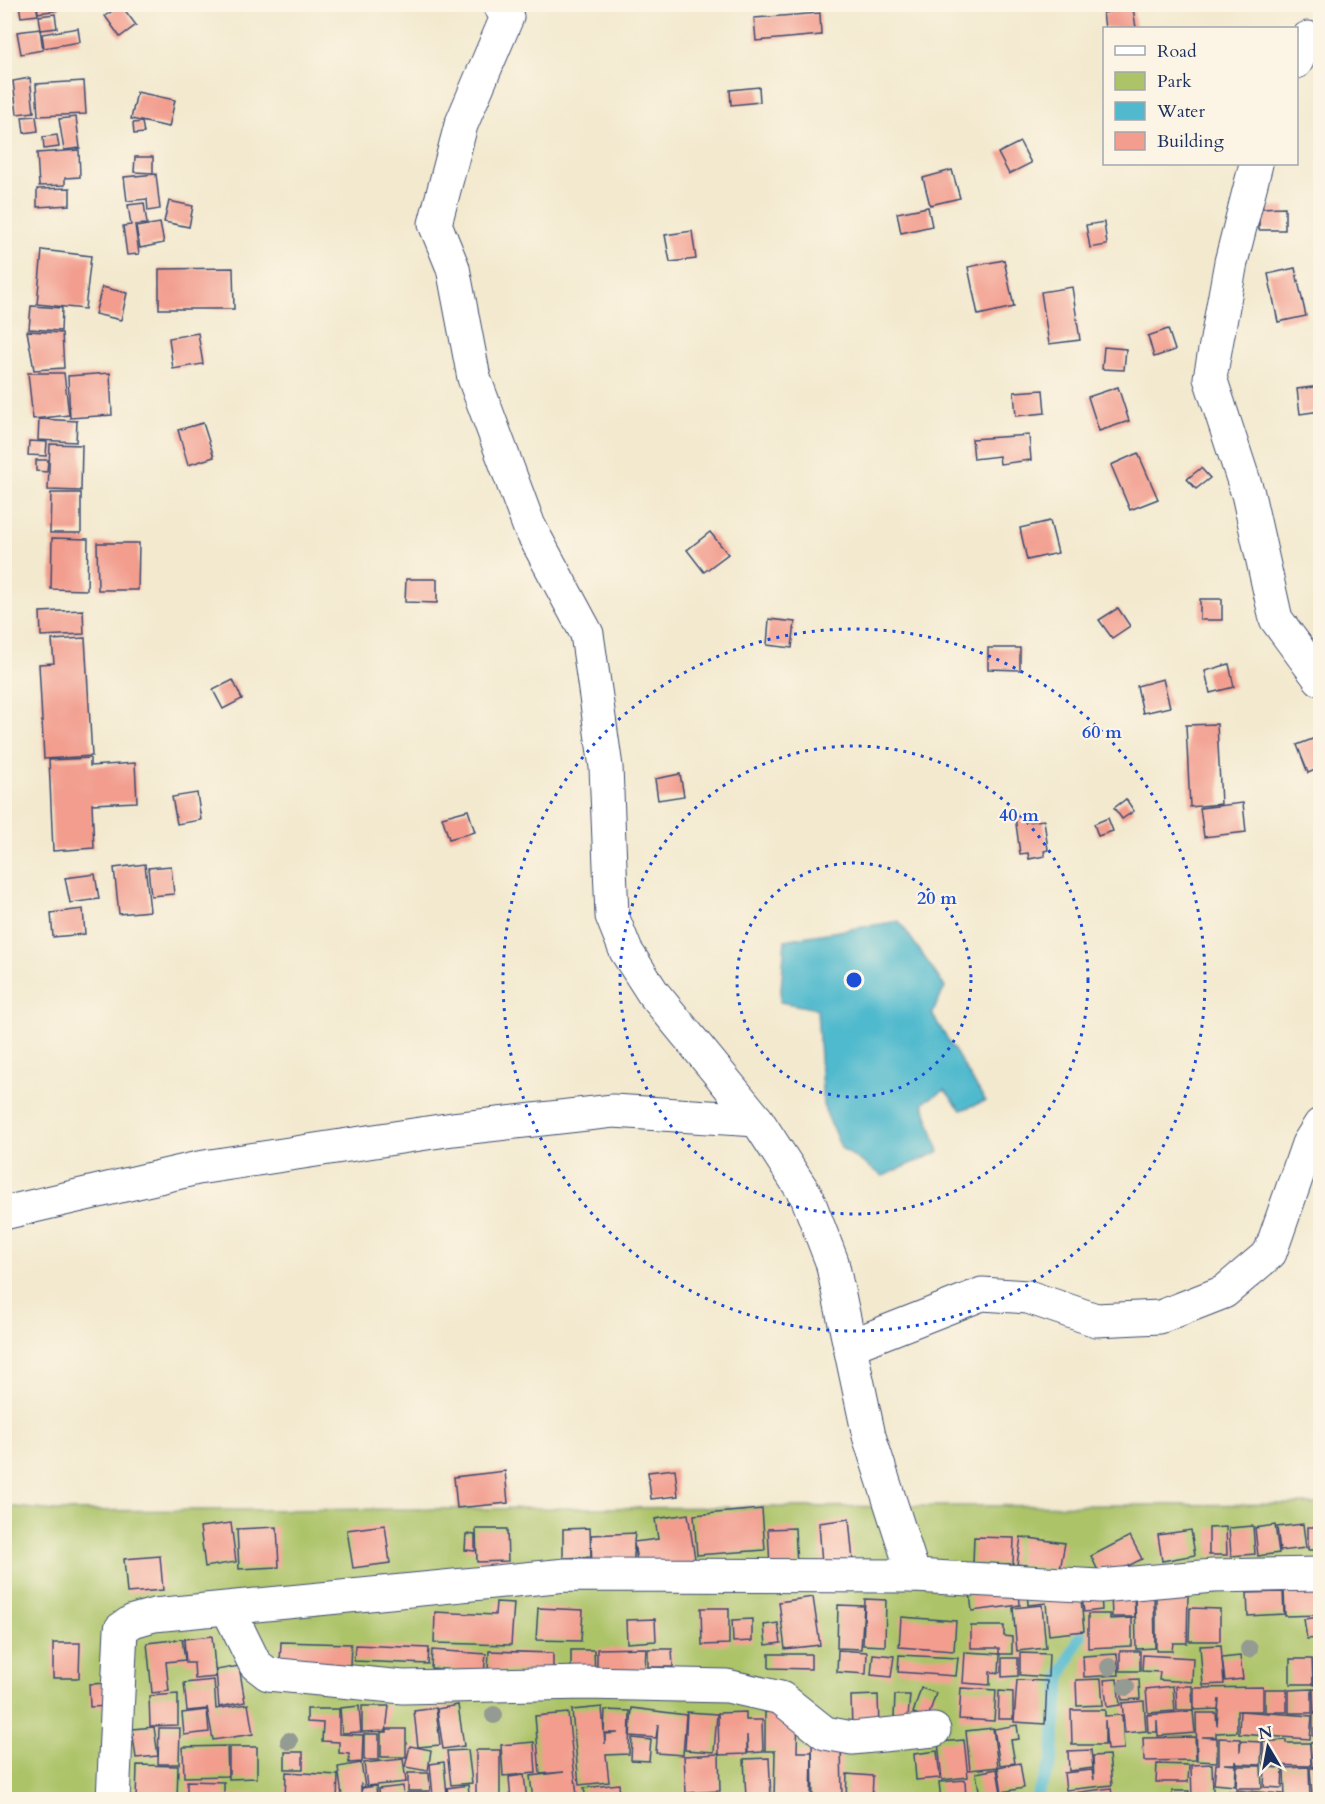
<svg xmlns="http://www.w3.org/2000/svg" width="1325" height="1804" font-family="Cardo,serif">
	<rect width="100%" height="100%" fill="#fcf5e5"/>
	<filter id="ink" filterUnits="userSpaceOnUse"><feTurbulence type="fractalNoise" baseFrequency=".0167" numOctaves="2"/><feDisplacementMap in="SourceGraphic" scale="12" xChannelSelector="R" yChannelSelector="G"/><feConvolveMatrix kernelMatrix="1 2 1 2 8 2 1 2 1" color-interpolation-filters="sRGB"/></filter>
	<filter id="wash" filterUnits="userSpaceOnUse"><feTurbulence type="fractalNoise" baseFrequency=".008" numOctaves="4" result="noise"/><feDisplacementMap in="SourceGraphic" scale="24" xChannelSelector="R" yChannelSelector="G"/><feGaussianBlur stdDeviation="1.35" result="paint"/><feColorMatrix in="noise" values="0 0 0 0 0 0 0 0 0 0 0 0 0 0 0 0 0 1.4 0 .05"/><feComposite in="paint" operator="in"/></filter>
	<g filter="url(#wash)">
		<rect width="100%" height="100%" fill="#f3e9cf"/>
		<path fill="#acc368" stroke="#647963" stroke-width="1.5" d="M1320,1504V1799H5L4,1506L56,1511Z"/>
		<path fill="#50b9cd" stroke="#367496" stroke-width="1.5" d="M899,921L945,987L932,1014L985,1101L961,1110L945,1090L923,1102L939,1152L883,1176L841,1148L823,1105L817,1009L780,1002L785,940Z"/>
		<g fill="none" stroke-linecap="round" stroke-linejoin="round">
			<path stroke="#50b9cd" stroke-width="12" d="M1035,1800L1052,1762L1061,1676L1081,1634"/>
		</g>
		<g id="blocks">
			<g fill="#f29d8e">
				<path d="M19,4H36L38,15L21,17Z"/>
				<path d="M37,4H58L59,10L38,13Z"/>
				<path d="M121,5L136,25L120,37L105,16Z"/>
				<path d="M1133,8L1136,28H1105L1103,13Z"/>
				<path d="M820,13L821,35L756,41L754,18Z"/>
				<path d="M55,14L57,28L41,30L39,16Z"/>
				<path d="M78,28L80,42L44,48L42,34Z"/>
				<path d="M40,29L43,50L21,54L17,32Z"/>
				<path d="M30,78L34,112L17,114L13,81Z"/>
				<path d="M84,81L86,114L38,116L36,84Z"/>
				<path d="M759,87L760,102L731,105L730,90Z"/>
				<path d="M137,92L175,100L169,127L131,119Z"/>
				<path d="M36,116L38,131L24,133L22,117Z"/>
				<path d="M76,117L80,148L64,150L59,119Z"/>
				<path d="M142,122L144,133L134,134L133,123Z"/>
				<path d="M57,135L59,147L44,149L43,137Z"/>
				<path d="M1020,142L1031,163L1009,174L998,153Z"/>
				<path d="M79,150L80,177L65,178V185L39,186L37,153Z"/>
				<path d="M135,157H153V173L134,172Z"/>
				<path d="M952,170L960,198L930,205L923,178Z"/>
				<path d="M156,174L160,209L148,211L147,199L127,201L124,177Z"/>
				<path d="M70,188V205L37,207V189Z"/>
				<path d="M169,201L193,206L189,227L164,222Z"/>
				<path d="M144,203L147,224L135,225L139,254L127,255L123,226L131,225L128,205Z"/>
				<path d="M928,207L932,226L901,233L897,213Z"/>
				<path d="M1285,207V230H1259V208Z"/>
				<path d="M1104,222L1107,245L1090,248L1086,225Z"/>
				<path d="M160,223L164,243L140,248L136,227Z"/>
				<path d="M692,231L696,259L670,262L665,235Z"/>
				<path d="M42,250L91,256L85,309L37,304Z"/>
				<path d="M1004,260L1014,307L978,315L968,267Z"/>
				<path d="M233,268L234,309H159V269Z"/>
				<path d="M1295,268L1306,316L1278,322L1268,274Z"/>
				<path d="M102,287L127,293L121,320L95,314Z"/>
				<path d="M1072,287L1080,340L1049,344L1041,292Z"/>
				<path d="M31,306L62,308L61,331L29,329Z"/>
				<path d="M1168,329L1175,350L1154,357L1148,336Z"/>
				<path d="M27,331L62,333L64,368L34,370Z"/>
				<path d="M198,333L203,364L173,369L169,338Z"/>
				<path d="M1104,347L1126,349L1124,370L1102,369Z"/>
				<path d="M28,373H64L69,415L33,419Z"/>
				<path d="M110,373L112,415L70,418L68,376Z"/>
				<path d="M1320,386V411L1300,414L1297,389Z"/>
				<path d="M1118,387L1129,421L1099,431L1088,397Z"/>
				<path d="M1043,390L1045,413L1016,416L1014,392Z"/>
				<path d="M39,419L77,421L76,442L38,440Z"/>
				<path d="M203,423L214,457L188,465L178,430Z"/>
				<path d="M1029,435L1031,460L1000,464L999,456L974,459L972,439Z"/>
				<path d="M29,441L47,442L46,456L28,455Z"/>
				<path d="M50,444L82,445L81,491L48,490Z"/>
				<path d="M1138,453L1158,499L1130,510L1111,465Z"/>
				<path d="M36,460H48L47,472L36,471Z"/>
				<path d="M1201,468L1210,478L1196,489L1187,479Z"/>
				<path d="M51,493H81V533H50Z"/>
				<path d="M1050,521L1058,553L1027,560L1020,528Z"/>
				<path d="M710,532L728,554L704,572L687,550Z"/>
				<path d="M52,538L88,539L87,590L51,589Z"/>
				<path d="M97,543H139L138,590H98Z"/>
				<path d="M406,579H437V603L405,602Z"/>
				<rect x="1200" y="599" width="22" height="21"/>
				<path d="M1118,608L1130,626L1112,638L1099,620Z"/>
				<path d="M83,610L84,634L41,636L40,612Z"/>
				<path d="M769,619L795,622L792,648L767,645Z"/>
				<path d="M85,638L92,756L44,759L39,664L54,663L52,640Z"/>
				<path d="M988,648H1020V670L988,669Z"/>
				<path d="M1229,664L1234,687L1210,693L1205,671Z"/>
				<path d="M1163,679L1170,707L1143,713L1137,686Z"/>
				<path d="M233,680L242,699L223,709L213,690Z"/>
				<path d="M1217,724L1221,804L1190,807L1186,725Z"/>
				<path d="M1320,736V768L1308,773L1297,745Z"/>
				<path d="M90,758V766L135,763L137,802L92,804L94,848L53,851L49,760Z"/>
				<path d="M680,774L684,796L658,800L655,779Z"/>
				<path d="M197,793L201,820L177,824L172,797Z"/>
				<path d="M1126,799L1134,811L1122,819L1114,808Z"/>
				<path d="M1243,803L1246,832L1204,837L1200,808Z"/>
				<path d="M468,810L475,832L449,839L442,817Z"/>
				<path d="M1027,814L1028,822L1044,820L1048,850L1044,851L1045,856L1029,859L1028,853L1020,854L1015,816Z"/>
				<path d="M1108,818L1113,831L1098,836L1094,824Z"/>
				<path d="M145,864L150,911L119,914L114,868Z"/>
				<path d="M171,866L174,894L151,896L148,868Z"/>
				<path d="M95,874L99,899L70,903L65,878Z"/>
				<path d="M83,909L85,934L53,937L51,913Z"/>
				<path d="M675,1469L678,1496L651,1499L648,1472Z"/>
				<path d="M505,1471L508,1503L457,1508L454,1477Z"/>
				<path d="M762,1509L765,1550L697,1555L694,1515Z"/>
				<path d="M688,1514L696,1565L639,1573L634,1543V1571L592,1573L591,1535L635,1533L634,1542L658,1539L655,1519Z"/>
				<path d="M849,1519L853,1561L822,1564L819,1523Z"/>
				<path d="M231,1523L236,1562L205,1567L200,1527Z"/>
				<path d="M1303,1524L1306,1548L1280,1551L1277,1527Z"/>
				<path d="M385,1525L390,1563L353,1568L347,1530Z"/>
				<path d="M1275,1525L1279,1553L1258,1556L1255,1528Z"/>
				<path d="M1253,1526L1255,1554L1231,1556L1229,1528Z"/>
				<path d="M277,1527L279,1567L239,1569L237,1529Z"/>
				<path d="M1226,1527L1227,1555H1209V1528Z"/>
				<rect x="1308" y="1527" width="12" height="23"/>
				<path d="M590,1528L591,1557L563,1558V1529Z"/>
				<path d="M795,1528L797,1565L770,1567L768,1529Z"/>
				<path d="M476,1529H507L508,1561L477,1562Z"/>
				<path d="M1191,1530L1195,1555L1162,1561L1158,1535Z"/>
				<path d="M466,1534L475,1535V1551L465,1550Z"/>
				<path d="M1130,1536L1142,1559L1102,1579L1091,1556Z"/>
				<path d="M974,1537L1014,1538L1013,1564L973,1563Z"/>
				<path d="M1021,1537L1065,1543L1060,1570L1017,1564Z"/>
				<path d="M160,1556L163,1590L127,1593L124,1559Z"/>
				<path d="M1080,1588L1084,1631L1049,1635L1046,1603L1028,1605L1027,1589Z"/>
				<path d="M1019,1589L1020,1605L972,1611L970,1594Z"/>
				<path d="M1320,1589V1615L1285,1616L1284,1591Z"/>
				<path d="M1283,1592L1284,1614L1248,1616L1247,1593Z"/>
				<path d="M1135,1593H1154L1155,1648L1136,1649Z"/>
				<path d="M1111,1594H1134L1135,1617H1112Z"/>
				<path d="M1101,1595L1102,1610L1084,1612L1082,1597Z"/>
				<path d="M1156,1595H1188L1187,1643H1173L1172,1651H1156Z"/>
				<path d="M813,1597L820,1645L785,1649L779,1602Z"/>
				<path d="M865,1599L886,1600L885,1646L863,1645Z"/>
				<path d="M496,1602L514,1603L511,1645L434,1643L435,1612L495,1615Z"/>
				<path d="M838,1605L864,1606L861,1649L837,1648Z"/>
				<path d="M1042,1605L1046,1648L1017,1651L1013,1608Z"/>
				<path d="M538,1608L583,1610L581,1641L536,1640Z"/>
				<path d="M701,1608H729V1644L702,1645Z"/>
				<path d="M1190,1608L1220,1609V1641H1189Z"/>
				<path d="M1088,1614H1110V1619L1132,1618V1646L1088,1648Z"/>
				<path d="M901,1617L956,1621L954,1651L899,1647Z"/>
				<path d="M1320,1617V1638L1307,1639L1304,1619Z"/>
				<path d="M655,1619L656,1641L627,1643L626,1620Z"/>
				<path d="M752,1619V1641L733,1642L732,1620Z"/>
				<path d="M778,1623L781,1643L766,1645L764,1625Z"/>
				<path d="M971,1626H1004V1636L1012,1637V1654H999V1648H971Z"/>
				<path d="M212,1636L216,1677L195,1679L194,1663H186L184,1639Z"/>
				<path d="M182,1639L185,1660L166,1662L169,1691L152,1693L147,1643Z"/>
				<path d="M281,1642L351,1644L350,1665L280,1663Z"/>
				<path d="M53,1643H80L79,1678H53Z"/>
				<path d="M355,1645L429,1648L428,1664L354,1661Z"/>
				<path d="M1221,1645L1224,1684L1203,1685L1200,1646Z"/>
				<path d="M646,1648L645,1670H597V1649Z"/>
				<path d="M648,1649H672L673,1667H648Z"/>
				<path d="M432,1650L486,1654L484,1673L431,1668Z"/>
				<path d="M571,1650H594L595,1675L571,1676Z"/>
				<path d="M838,1650L867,1652L866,1674L837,1672Z"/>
				<path d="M489,1651L553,1653V1672L488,1671Z"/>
				<rect x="1120" y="1651" width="20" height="20"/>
				<path d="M965,1652L1000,1654L999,1673L990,1672V1685L963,1683Z"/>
				<path d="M1020,1653L1049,1654L1048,1677L1020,1675Z"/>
				<path d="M769,1654H811V1669L769,1668Z"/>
				<path d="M873,1654L894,1656L891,1677L871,1675Z"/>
				<path d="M1117,1654L1119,1675L1084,1677L1083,1656Z"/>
				<path d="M899,1655L958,1658L956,1676L898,1672Z"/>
				<path d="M1143,1655L1193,1658L1192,1682L1159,1680L1160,1672L1142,1671Z"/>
				<path d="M1240,1656L1243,1679L1225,1681L1222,1658Z"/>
				<path d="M1002,1658H1018V1676L1002,1677Z"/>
				<path d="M1290,1659H1312L1313,1684H1290Z"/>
				<rect x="1314" y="1659" width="6" height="26"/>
				<path d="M239,1666L245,1702L219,1707L216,1670Z"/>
				<path d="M1101,1679L1103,1705L1077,1706L1076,1680Z"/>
				<path d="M1117,1679L1120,1705L1107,1707L1104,1680Z"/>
				<path d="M1139,1679L1140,1699L1122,1700L1121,1680Z"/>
				<path d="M214,1680L216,1709L248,1704L253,1734L213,1740L207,1707V1709L187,1711L184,1683Z"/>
				<path d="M1017,1680L1047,1681L1045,1724L1014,1722Z"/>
				<path d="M110,1683L111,1706L90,1707L89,1684Z"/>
				<path d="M1173,1686L1175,1711L1148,1713L1146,1689Z"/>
				<path d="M1176,1686H1192L1193,1710H1177Z"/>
				<path d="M1263,1687V1711H1237V1732L1216,1733V1737H1202L1217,1738V1762L1197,1761L1196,1713H1216L1217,1726L1219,1699L1218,1709L1194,1710V1688Z"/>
				<path d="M921,1688L936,1693L928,1718L913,1713Z"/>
				<path d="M961,1688L996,1690L994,1721L959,1719Z"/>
				<rect x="1265" y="1689" width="22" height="23"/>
				<path d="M1312,1689V1713H1289V1690Z"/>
				<path d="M1313,1689H1320V1713H1314Z"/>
				<path d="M999,1691L1013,1692V1719H998Z"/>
				<path d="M178,1694V1725L150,1726L149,1696Z"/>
				<path d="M878,1695L879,1727L852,1729L851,1696Z"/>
				<path d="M895,1695H910L908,1717H894Z"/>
				<path d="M1144,1701L1146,1731L1125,1733L1122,1703Z"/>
				<path d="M458,1705L464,1746L443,1749L437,1709Z"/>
				<path d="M359,1706L361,1732L342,1733L340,1708Z"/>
				<path d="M362,1706H389L386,1731L362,1732Z"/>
				<path d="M602,1707L605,1744V1734L618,1733H604L605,1710L630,1711L629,1754L606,1755L609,1782L579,1785L572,1710Z"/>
				<path d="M436,1708L440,1745L418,1747L414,1711Z"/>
				<path d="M632,1708L686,1715L683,1755L656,1753L658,1724L656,1738L630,1736Z"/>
				<path d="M307,1709H339V1734L363,1735L362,1762L349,1763V1754L339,1753V1742L322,1741L323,1723L307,1722Z"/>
				<path d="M207,1710L209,1732L184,1735L182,1713Z"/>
				<path d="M1071,1710H1105V1716L1122,1715L1124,1749L1107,1750L1105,1720V1745H1072Z"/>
				<path d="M1193,1711L1195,1733L1158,1736L1157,1720V1732H1148L1147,1715Z"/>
				<path d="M1240,1711L1312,1716L1310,1739L1239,1734Z"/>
				<path d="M687,1712L717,1714L714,1752L685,1750Z"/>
				<path d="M746,1712V1720H762L763,1752L748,1753L747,1735V1754L719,1755L718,1713Z"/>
				<path d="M765,1712L798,1713L797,1752H812L811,1800H774L775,1751H765Z"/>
				<path d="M568,1713L577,1796L533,1800L530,1776L564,1772L540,1774L535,1716Z"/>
				<rect x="1313" y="1714" width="7" height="22"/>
				<path d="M1017,1725L1019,1739L1011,1740L1015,1763L1000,1765L994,1729Z"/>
				<path d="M154,1727L158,1756L136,1758L132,1729Z"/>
				<path d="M159,1728H180L179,1764H158Z"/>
				<path d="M993,1728L998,1767L970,1770L966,1731Z"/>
				<path d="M387,1729H406V1757H381V1732H387Z"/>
				<rect x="364" y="1734" width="15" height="26"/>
				<path d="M1195,1737L1196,1760L1144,1761L1143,1738Z"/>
				<path d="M632,1738L651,1740L649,1761L631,1760Z"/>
				<path d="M1219,1738L1240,1739V1752L1241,1741L1262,1742L1261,1765L1237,1764L1236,1761V1764H1224L1236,1765L1235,1786L1214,1784L1216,1764H1219Z"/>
				<path d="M964,1740L968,1777L942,1780L938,1742Z"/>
				<path d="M1286,1740V1743H1310L1311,1766L1264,1765L1263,1742Z"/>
				<path d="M841,1741L842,1798L813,1799L812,1742Z"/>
				<path d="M534,1742L536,1773L503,1776L501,1745Z"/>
				<path d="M1320,1742V1766L1312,1767L1310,1743Z"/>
				<path d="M227,1746L228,1776L184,1777L183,1747Z"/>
				<path d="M410,1746L431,1750L428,1771L405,1767Z"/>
				<path d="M229,1747H257V1778L229,1779Z"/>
				<path d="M468,1750L472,1783L451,1785L447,1751Z"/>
				<rect x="476" y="1750" width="24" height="50"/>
				<path d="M1091,1750L1093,1768L1069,1771L1068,1751Z"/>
				<path d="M937,1751L940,1778L916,1780L914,1754Z"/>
				<rect x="285" y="1752" width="18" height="17"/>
				<path d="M719,1754L720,1791L686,1793L684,1756Z"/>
				<path d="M1109,1755L1112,1785L1066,1790L1064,1773L1092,1770L1094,1780L1093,1756Z"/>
				<path d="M769,1758L771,1798L746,1799L744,1759Z"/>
				<path d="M403,1759L406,1782L367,1786L364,1763Z"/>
				<path d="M444,1762L447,1795L433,1797L430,1764Z"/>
				<path d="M361,1763L365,1787H361V1783V1793L362,1788L376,1786L377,1800H340L342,1796L338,1767Z"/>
				<path d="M1020,1763L1024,1788L1002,1792L998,1767Z"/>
				<path d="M1157,1764L1189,1765L1188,1782H1156Z"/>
				<path d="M1212,1764L1213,1792L1234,1791V1800H1192L1191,1765Z"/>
				<path d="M137,1765L178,1766L177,1800H136Z"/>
				<path d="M1237,1766H1261L1262,1788H1236Z"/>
				<path d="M1265,1767L1283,1768L1282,1788L1264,1787Z"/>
				<path d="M1309,1767L1310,1800L1306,1797L1305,1800H1285L1284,1768Z"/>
				<path d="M1310,1768H1320V1796H1312Z"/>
				<path d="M997,1769L1001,1793L980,1796L976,1773Z"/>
				<path d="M286,1772L338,1775L337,1800H285Z"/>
				<path d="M408,1773H429L430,1791H408Z"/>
				<path d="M847,1774L873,1776L872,1800H846Z"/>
				<path d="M524,1775L527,1800H511L509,1777Z"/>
				<path d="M965,1780L966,1800H941L939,1782Z"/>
				<path d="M187,1781L224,1782V1800H187Z"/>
				<path d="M619,1784L620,1800H586L584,1788Z"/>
				<path d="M468,1785L470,1800H449L447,1788Z"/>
				<path d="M403,1786L404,1800H379L378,1789Z"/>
				<path d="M1111,1788L1113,1800H1066V1794Z"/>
				<path d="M1236,1790L1283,1794V1800H1236Z"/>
				<rect x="1172" y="1791" width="17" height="9"/>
				<path d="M256,1793V1800H225V1795Z"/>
				<path d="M407,1793H428V1800H408Z"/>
				<path d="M716,1793V1800H686L685,1795Z"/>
				<path d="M1011,1794L1012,1800H980V1798Z"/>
			</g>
		</g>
	</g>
	<g filter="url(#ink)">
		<use href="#blocks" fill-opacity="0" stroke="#3b4b6f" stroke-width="1.5"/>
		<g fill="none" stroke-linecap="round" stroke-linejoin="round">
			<defs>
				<g id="minor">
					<path d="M499,4L507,17L461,125L435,224L453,268L474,378L529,526L587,634L606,767L612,916L626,951L653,993L757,1120"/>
					<path d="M1296,62L1308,38"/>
					<path d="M1256,164L1231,262L1210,378L1248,494L1276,619L1320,679"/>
					<path d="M4,1213L198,1168L453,1129L613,1111L757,1120L807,1197L832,1262L869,1436L914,1576"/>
					<path d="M850,1346L982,1294L1028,1297L1096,1320L1160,1317L1224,1292L1270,1253L1308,1144L1320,1125"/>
					<path d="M228,1609L255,1664L268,1674L403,1687L586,1683L727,1686L781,1698L825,1733L852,1738L934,1730"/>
					<path d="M113,1800L121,1629L133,1621L154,1615L566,1575L914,1576L1100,1586L1213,1576L1320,1574"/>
				</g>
			</defs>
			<use href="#minor" stroke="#3b4b6f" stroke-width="35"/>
			<use href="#minor" stroke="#fff" stroke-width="33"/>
		</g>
		<g fill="#949b92">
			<circle cx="1249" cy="1649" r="9"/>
			<circle cx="1109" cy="1667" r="9"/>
			<circle cx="1126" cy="1687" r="9"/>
			<circle cx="494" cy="1715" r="9"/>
			<circle cx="289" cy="1741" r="9"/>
		</g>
	</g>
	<g fill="none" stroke="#1d4ed8" stroke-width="3" stroke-dasharray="3 6">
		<circle cx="854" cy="980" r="117"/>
		<circle cx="854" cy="980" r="234"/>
		<circle cx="854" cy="980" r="351"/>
	</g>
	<circle cx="854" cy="980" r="9" fill="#1d4ed8" stroke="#fcf5e5" stroke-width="3"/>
	<g font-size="18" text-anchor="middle" font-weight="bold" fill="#1d4ed8" stroke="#fcf5e5" stroke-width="4.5" stroke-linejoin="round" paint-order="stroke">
		<text x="1102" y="738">60 m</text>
		<text x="1019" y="821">40 m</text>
		<text x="937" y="904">20 m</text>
	</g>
	<rect width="1325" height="1804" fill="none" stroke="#fcf5e5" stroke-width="24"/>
	<rect x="1103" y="27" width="195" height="138" fill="#fcf5e5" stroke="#a2a6af" stroke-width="1.5"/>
	<rect x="1115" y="46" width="30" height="9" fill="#ffffff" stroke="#a2a6af" stroke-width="1.5"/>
	<text x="1157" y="57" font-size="18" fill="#1b2f5e">Road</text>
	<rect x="1115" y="72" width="30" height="18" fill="#acc368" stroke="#a2a6af" stroke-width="1.5"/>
	<text x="1157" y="87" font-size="18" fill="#1b2f5e">Park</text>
	<rect x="1115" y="102" width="30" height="18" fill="#50b9cd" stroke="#a2a6af" stroke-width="1.5"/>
	<text x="1157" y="117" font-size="18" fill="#1b2f5e">Water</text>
	<rect x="1115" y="132" width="30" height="18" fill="#f29d8e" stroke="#a2a6af" stroke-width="1.5"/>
	<text x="1157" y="147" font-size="18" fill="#1b2f5e">Building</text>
	<g transform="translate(1268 1747) rotate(350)" stroke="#fcf5e5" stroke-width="4.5" paint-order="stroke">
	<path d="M0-4.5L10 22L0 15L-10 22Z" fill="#1b2f5e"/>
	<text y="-9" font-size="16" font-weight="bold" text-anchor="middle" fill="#1b2f5e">N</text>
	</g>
</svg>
